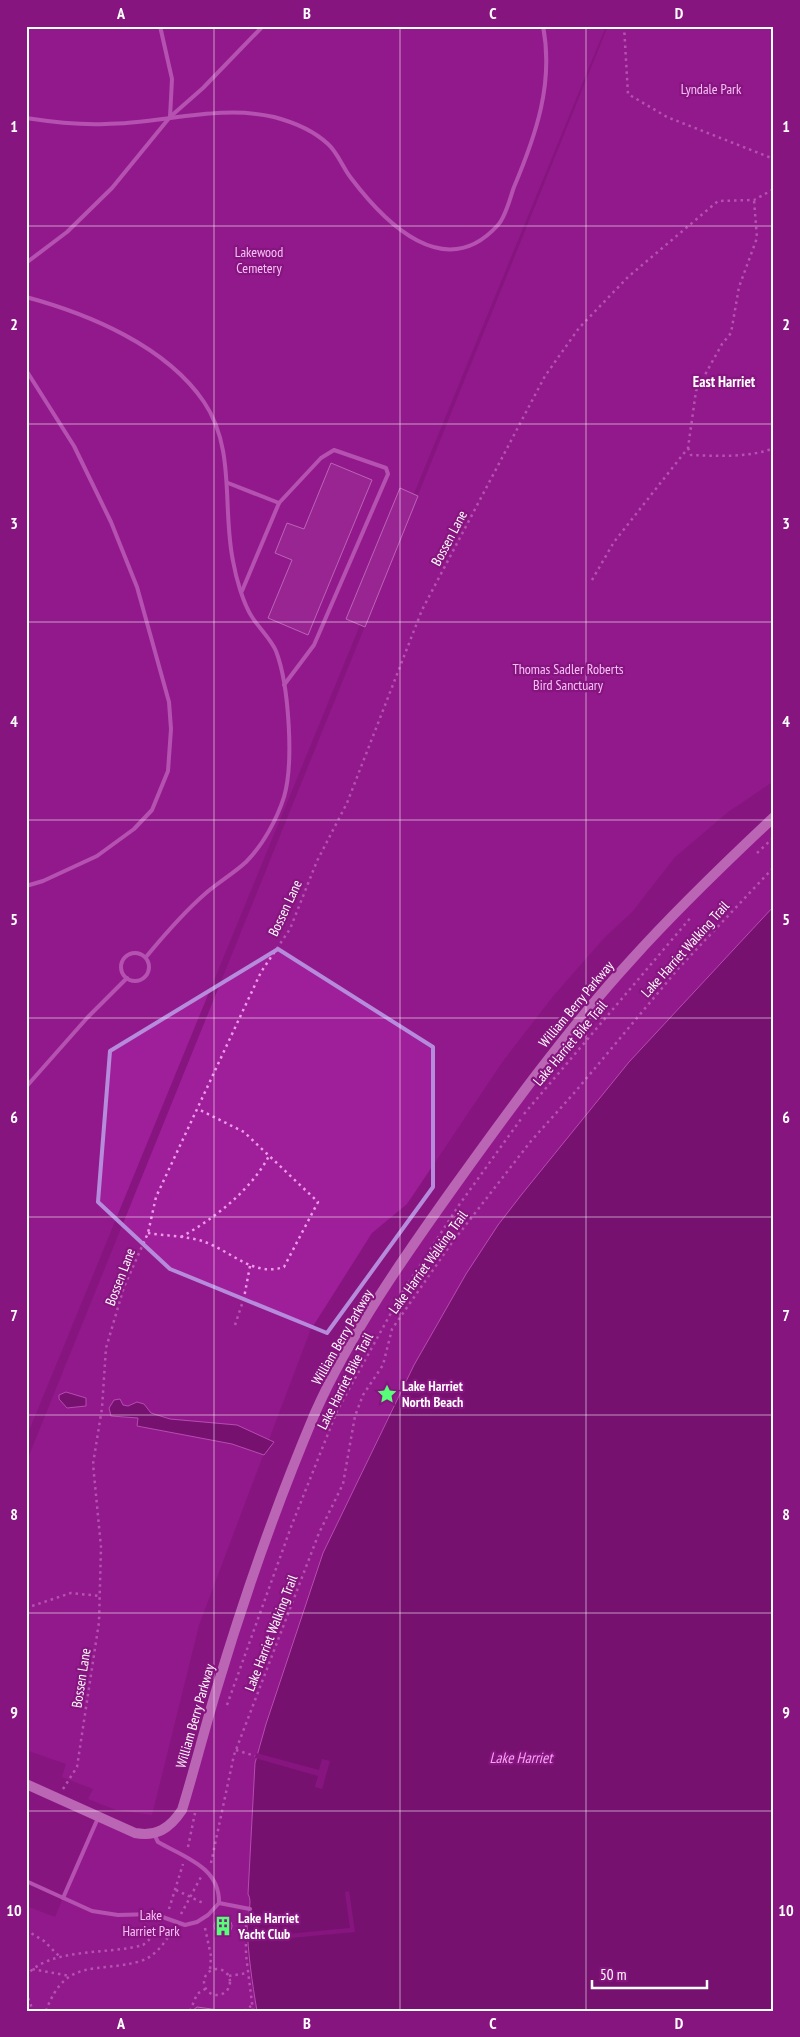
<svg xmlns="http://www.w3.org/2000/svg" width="800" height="2037" font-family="'PT Sans Narrow',sans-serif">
	<rect width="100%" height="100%" fill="#86157f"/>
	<g fill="#9f1e9a">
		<path d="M26,26H606L26,1438Z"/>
		<path d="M608,26H774V781L728,812L675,857L632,912L605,937L554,995L503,1061L407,1204L372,1233L310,1331L199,1625L152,1815L116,1810L88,1799L93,1789L62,1777L66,1764L26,1750V1463Z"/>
		<path d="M774,817V906L629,1062L522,1194L436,1325L394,1404L323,1553L266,1724L255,1763L250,1909C241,1941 251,1978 257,2011H26V1906L55,1917L98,1816L135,1833L174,1823L216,1690L316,1411L419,1235L631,959Z"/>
	</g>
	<g fill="#630d5d" stroke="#f18cee">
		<path d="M774,906V2011H257C252,1982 248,1954 247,1924C247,1915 253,1902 248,1894L255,1763L266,1724L323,1553L414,1365L466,1274L498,1225L522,1194L629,1062Z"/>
		<path d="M66,1392L86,1398V1406L67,1408L59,1399V1395Z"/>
		<path d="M120,1399L123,1405L128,1406L137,1402L144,1404L151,1413L170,1419L237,1425L274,1442L264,1455L232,1444L137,1426L138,1418L111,1416L109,1408L114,1400Z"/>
	</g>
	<g fill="#86157f">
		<path d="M256,1753L319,1770L322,1759L330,1761L322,1789L315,1787L318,1776L255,1758Z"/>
		<path d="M349,1891L355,1932L245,1942V1938L350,1928L345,1892Z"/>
	</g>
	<g fill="#ae39a9" stroke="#fac0f8">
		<path d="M331,463L372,480L308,635L268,618L292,560L275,553L287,523L304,529Z"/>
		<path d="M400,488L418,496L365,627L346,619Z"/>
		<circle cx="223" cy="1926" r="9"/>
		<path d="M197,2007L219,2010L220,2011H192Z"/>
	</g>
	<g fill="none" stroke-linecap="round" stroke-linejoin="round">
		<g stroke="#ee9aea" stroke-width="2.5" stroke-dasharray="2.5 4" stroke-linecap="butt">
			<path d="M624,26L628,94L667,117L774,159"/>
			<path d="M688,448L691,455C717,456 749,458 774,448"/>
			<path d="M592,580L614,542L688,448L696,391L722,344L731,333L739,287L757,238L754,200"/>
			<path d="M757,853L774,837"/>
			<path d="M524,1114L692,916"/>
			<path d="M148,1233C166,1236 188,1236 205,1242C232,1252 254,1277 284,1267L318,1202L244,1132L198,1109"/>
			<path d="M181,1237C214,1219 251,1190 269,1156"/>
			<path d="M235,1325L244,1298L250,1266"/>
			<path d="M26,1608L71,1593L100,1596"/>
			<path d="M227,1705L291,1527L337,1411L402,1293L459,1205L521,1119"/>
			<path d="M236,1750L255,1756"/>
			<path d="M63,1789L77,1767L99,1622L101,1547L93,1464L102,1408L106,1348L124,1287L148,1233L156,1197L261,972L290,929L317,861L347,803L422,610L545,376L579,328L628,277L718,201L754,200L774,189"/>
			<path d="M188,1847L195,1813"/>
			<path d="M211,1863L234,1755L319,1533L343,1484L355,1416L363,1395L383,1365L392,1329L451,1244L531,1141L575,1092L678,969L774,867"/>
			<path d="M176,1890L203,1903"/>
			<path d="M169,1909L183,1864"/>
			<path d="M181,1914L201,1877"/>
			<path d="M246,1918V1955L253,2011"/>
			<path d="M205,1928L211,1956L210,1970"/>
			<path d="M26,1930L44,1941L60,1957"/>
			<path d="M26,1968L70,1976"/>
			<circle cx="217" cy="1982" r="13"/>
			<path d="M26,1976C49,1947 109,1955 143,1945L151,1938L161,1925"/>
			<path d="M229,1976L247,1973"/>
			<path d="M26,1992L33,2011"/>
			<path d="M46,2011C66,1956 97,1974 141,1961C156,1956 165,1942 173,1930"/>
			<path d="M190,2011L197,1994L205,1989"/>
			<path d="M244,2011L251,2006"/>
		</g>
		<g stroke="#ee9aea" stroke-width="4">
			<path d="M160,26L172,79L170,117"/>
			<path d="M26,118C52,122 80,125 105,124C161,124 219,104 274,117C293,122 314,131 328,144C338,153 343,168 351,178C385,223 445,284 498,225C506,216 510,198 514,187C536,135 554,83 543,26"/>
			<path d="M26,263L67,232L112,188L170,117L203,88L263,26"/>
			<path d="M26,297C89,314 166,346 204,402C236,449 222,508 233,561C236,578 243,603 252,617C259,628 271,639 276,651C289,685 294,763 284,797C277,819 263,845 246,862C234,873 219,882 206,893C184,912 165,934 146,957"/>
			<path d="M26,370L74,446L111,522L137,587L169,702L171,729L168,771L152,810L134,829L97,856L43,881L26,886"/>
			<path d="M228,483L279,503"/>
			<path d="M242,591L279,503L321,458L334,450L386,468L388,474L314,645L284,685"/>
			<circle cx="135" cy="967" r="14"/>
			<path d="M26,1087L87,1018L127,978"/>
			<path d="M26,1881L92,1911L118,1915L154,1914L185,1925L197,1922L208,1915L219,1903C220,1867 184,1857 158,1842L154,1834"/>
			<path d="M63,1898L98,1818"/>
			<path d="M219,1903L250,1909"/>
		</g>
		<path stroke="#fac7f7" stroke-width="10" d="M26,1784L135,1833C157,1837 170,1828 182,1810C194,1771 204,1731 216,1691C244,1597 277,1503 315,1413C350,1334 404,1257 454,1187C510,1109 567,1030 632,959C677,909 725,863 774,817"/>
	</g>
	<path d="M0 0H800V2037H0ZM278,949L433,1047V1187L327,1333L170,1269L98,1202L110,1051Z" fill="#86157f" fill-opacity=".55" fill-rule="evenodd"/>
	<path fill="none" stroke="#b68bdc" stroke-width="4" stroke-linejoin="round" d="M278,949L433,1047V1187L327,1333L170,1269L98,1202L110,1051Z"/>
	<path fill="none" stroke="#fff" stroke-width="1" stroke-opacity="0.55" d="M214,26V2011M400,26V2011M586,26V2011M26,226H774M26,424H774M26,622H774M26,820H774M26,1018H774M26,1217H774M26,1415H774M26,1613H774M26,1811H774"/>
	<defs>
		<symbol id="sight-bare" viewBox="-9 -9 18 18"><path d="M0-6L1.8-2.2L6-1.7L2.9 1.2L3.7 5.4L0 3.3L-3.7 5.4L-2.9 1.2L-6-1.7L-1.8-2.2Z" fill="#57ff79" stroke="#86157f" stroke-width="2.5" paint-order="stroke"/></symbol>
		<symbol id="building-bare" viewBox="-9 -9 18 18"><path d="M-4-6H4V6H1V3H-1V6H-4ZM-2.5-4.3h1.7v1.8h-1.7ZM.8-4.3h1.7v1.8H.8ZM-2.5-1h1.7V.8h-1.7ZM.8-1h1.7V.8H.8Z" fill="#57ff79" stroke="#86157f" stroke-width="2.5" paint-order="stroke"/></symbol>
	</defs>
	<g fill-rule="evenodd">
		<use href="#sight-bare" x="373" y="1380" width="28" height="28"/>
		<use href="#building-bare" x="209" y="1912" width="28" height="28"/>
	</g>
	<g text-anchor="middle" stroke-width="4.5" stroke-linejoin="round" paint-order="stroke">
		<g font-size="14" fill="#fac0f8" stroke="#86157f">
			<text x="711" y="94">Lyndale Park</text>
			<text x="259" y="257">Lakewood<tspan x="259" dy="16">Cemetery</tspan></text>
			<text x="568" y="674">Thomas Sadler Roberts<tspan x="568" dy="16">Bird Sanctuary</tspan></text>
			<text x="151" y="1920">Lake<tspan x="151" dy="16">Harriet Park</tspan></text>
		</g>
		<g font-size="14" fill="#fff" stroke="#86157f">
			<text transform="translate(449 538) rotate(-62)" y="5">Bossen Lane</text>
			<text transform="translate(285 908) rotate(-65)" y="5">Bossen Lane</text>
			<text transform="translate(685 949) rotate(-48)" y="5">Lake Harriet Walking Trail</text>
			<text transform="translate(576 1004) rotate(-50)" y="5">William Berry Parkway</text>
			<text transform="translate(570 1043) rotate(-50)" y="5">Lake Harriet Bike Trail</text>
			<text transform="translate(428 1262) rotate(-54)" y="5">Lake Harriet Walking Trail</text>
			<text transform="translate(120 1277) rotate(-69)" y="5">Bossen Lane</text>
			<text transform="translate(342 1337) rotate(-60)" y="5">William Berry Parkway</text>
			<text transform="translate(345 1381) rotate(-63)" y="5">Lake Harriet Bike Trail</text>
			<text transform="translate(271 1633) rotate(-69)" y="5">Lake Harriet Walking Trail</text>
			<text transform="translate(81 1678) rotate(-81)" y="5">Bossen Lane</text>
			<text transform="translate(195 1716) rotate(-74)" y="5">William Berry Parkway</text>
		</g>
		<g font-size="14" font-weight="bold" fill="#fff" stroke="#86157f" text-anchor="start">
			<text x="402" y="1391">Lake Harriet<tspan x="402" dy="16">North Beach</tspan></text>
			<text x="238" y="1923">Lake Harriet<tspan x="238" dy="16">Yacht Club</tspan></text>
		</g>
		<g font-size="15" font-weight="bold" fill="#fff" stroke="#86157f">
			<text x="724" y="387">East Harriet</text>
		</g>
		<g font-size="15" font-style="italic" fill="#f6a5f3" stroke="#86157f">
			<text x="521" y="1763">Lake Harriet</text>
		</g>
	</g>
	<rect width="800" height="2037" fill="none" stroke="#86157f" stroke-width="55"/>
	<path d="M592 1980v8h115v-8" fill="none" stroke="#ffffff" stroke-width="2.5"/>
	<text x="600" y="1980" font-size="15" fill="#ffffff" stroke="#86157f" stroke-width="4" paint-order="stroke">50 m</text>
	<rect x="28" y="28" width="744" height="1982" fill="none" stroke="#fff" stroke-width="2"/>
	<g font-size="16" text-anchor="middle" font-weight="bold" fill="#fff">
		<text x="121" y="19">A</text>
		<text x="307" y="19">B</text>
		<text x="493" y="19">C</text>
		<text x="679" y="19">D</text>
		<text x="14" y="132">1</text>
		<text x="786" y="132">1</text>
		<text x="14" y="330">2</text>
		<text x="786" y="330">2</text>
		<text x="14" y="529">3</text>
		<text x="786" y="529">3</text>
		<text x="14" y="727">4</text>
		<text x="786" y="727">4</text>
		<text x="14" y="925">5</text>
		<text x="786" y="925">5</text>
		<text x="14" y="1123">6</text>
		<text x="786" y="1123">6</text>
		<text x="14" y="1321">7</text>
		<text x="786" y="1321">7</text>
		<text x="14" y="1520">8</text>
		<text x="786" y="1520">8</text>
		<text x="14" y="1718">9</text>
		<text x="786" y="1718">9</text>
		<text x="14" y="1916">10</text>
		<text x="786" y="1916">10</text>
		<text x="121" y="2029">A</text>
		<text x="307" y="2029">B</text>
		<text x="493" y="2029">C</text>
		<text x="679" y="2029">D</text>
	</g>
</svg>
